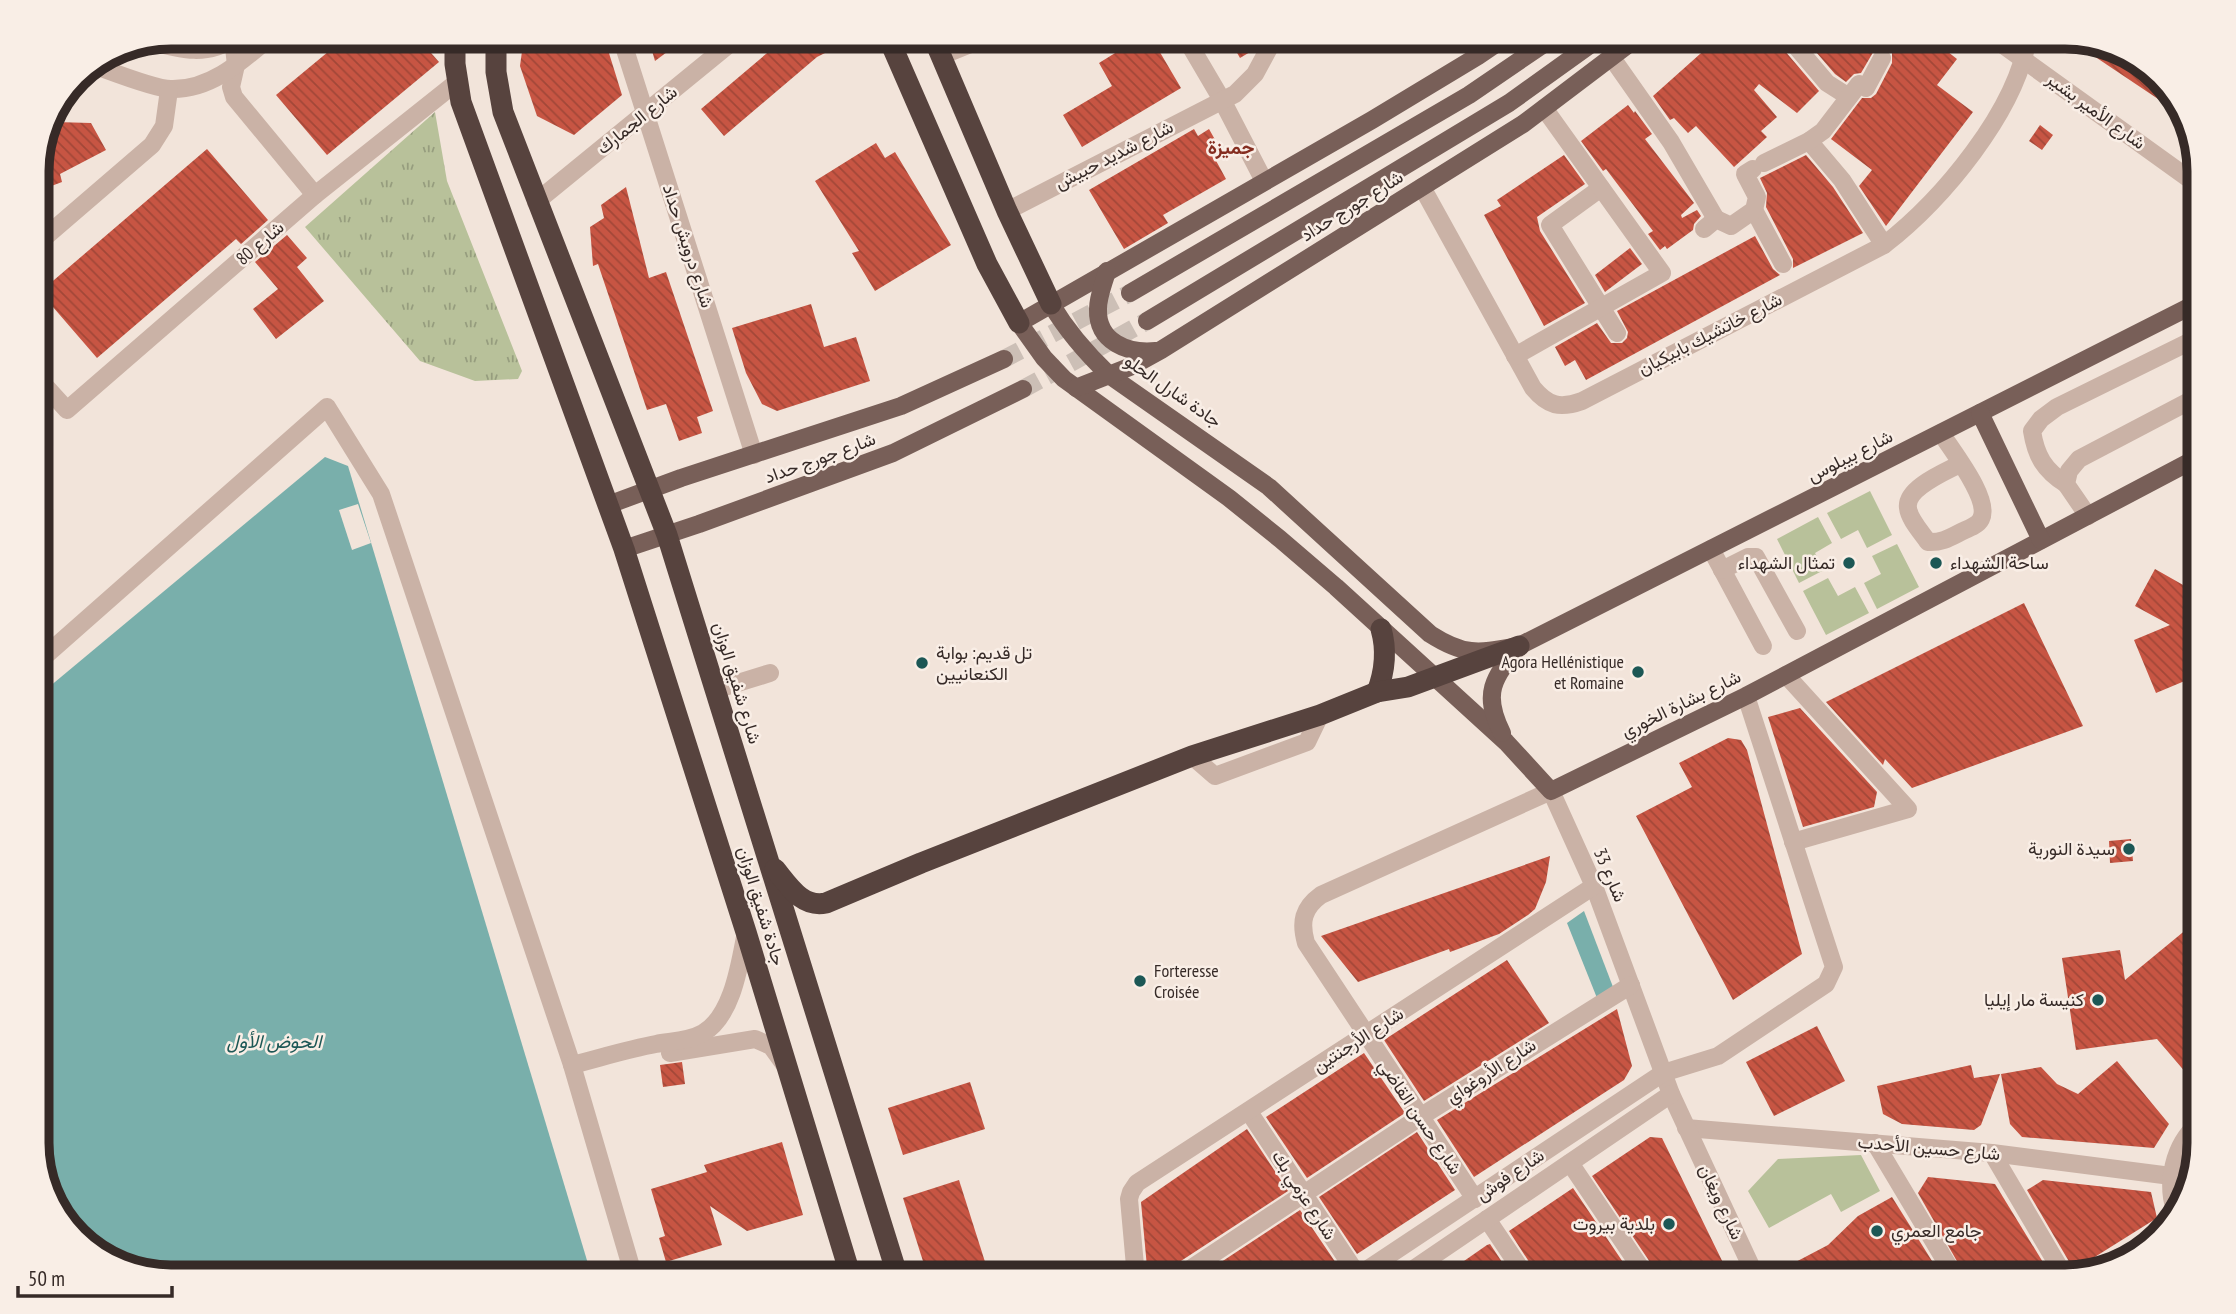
<svg xmlns="http://www.w3.org/2000/svg" width="2236" height="1314" font-family="'PT Sans Narrow',Vazirmatn,sans-serif">
	<defs>
		<pattern id="grass-tufts" width="24" height="20" patternUnits="userSpaceOnUse" patternTransform="scale(1.75)"><rect width="24" height="20" fill="#b8c19a"/><path d="M3 7l-1-3M5 7V3M7 7l1-3M15 17l-1-3M17 17v-4M19 17l1-3" fill="none" stroke="#969d7e"/></pattern>
		<pattern id="building-back-hatch" width="6" height="6" patternUnits="userSpaceOnUse" patternTransform="scale(1.75)"><rect width="6" height="6" fill="#c75543"/><path d="M-1 5l2 2M0 0l6 6M5-1l2 2" fill="none" stroke="#a24738"/></pattern>
	</defs>
	<rect width="100%" height="100%" fill="#f2e4da"/>
	<path fill="url(#grass-tufts)" d="M435,112L447,181L522,371L518,379L475,381L420,361L305,227Z"/>
	<g fill="#b8c19a">
		<path d="M1870,491L1892,535L1867,548L1858,530L1841,539L1827,513Z"/>
		<path d="M1818,517L1832,543L1815,553L1824,570L1799,583L1777,539Z"/>
		<path d="M1897,544L1919,587L1877,609L1864,583L1881,574L1872,556Z"/>
		<path d="M1828,578L1838,596L1855,587L1869,613L1826,635L1803,591Z"/>
		<path d="M1861,1155L1880,1191L1841,1212L1831,1194L1769,1228L1748,1191L1778,1159Z"/>
	</g>
	<g fill="#79afab">
		<path d="M325,457L348,466L592,1277H171L103,1259L55,1211L37,1152V697Z"/>
		<path d="M1584,911L1613,987L1597,998L1567,923Z"/>
	</g>
	<path fill="#f2e4da" d="M358,504L371,543L352,550L339,510Z"/>
	<g fill="url(#building-back-hatch)">
		<path d="M346,37H417L439,62L327,155L276,95Z"/>
		<path d="M524,37H604L622,95L574,135L537,116L520,66Z"/>
		<path d="M648,37H687L655,61Z"/>
		<path d="M786,37H857L817,57L724,136L701,109Z"/>
		<path d="M1123,37H1151L1181,88L1082,147L1063,115L1112,86L1099,63L1128,45Z"/>
		<path d="M1228,37H1262L1255,49L1240,58Z"/>
		<path d="M1719,37H1777L1779,44L1819,91L1797,113L1759,84L1754,90L1777,117L1761,131L1767,137L1734,167L1696,126L1688,133L1674,118L1670,120L1653,96Z"/>
		<path d="M1803,37H1929L1957,59L1937,85L1973,112L1886,226L1859,186L1872,170L1831,139L1862,98H1871L1876,94L1892,63V53L1882,47L1875,49L1861,73L1854,74L1846,82L1835,74Z"/>
		<path d="M2074,39L2133,55L2181,103L2183,108L2179,113L2073,42Z"/>
		<path d="M1628,105L1634,113L1635,111L1652,134L1645,139L1694,203L1681,215L1682,218L1697,210L1701,216L1694,224L1693,230L1667,249L1665,246L1660,250L1648,234L1653,231L1606,169L1603,171L1581,141Z"/>
		<path d="M55,122L91,123L106,150L60,174L62,182L46,188L39,158Z"/>
		<path d="M2040,125L2053,135L2042,150L2029,141Z"/>
		<path d="M1194,129L1198,136L1209,129L1222,152L1214,157L1226,179L1163,215L1168,223L1124,249L1089,190Z"/>
		<path d="M876,143L885,158L895,152L951,245L875,291L852,253L859,251L815,181Z"/>
		<path d="M207,149L268,220L241,244L236,239L97,358L40,292Z"/>
		<path d="M1564,155L1585,184L1537,217L1540,231L1585,303L1544,326L1484,215L1501,206L1497,200Z"/>
		<path d="M1806,155L1833,187L1863,233L1793,268V259L1766,207L1767,193L1760,178Z"/>
		<path d="M626,187L649,278L666,272L713,411L697,417L702,433L679,441L666,404L647,410L598,264L593,266L590,227L604,218L601,205Z"/>
		<path d="M287,235L307,258L297,267L324,301L276,339L253,309L278,289L255,262Z"/>
		<path d="M1755,236L1773,269L1780,275L1586,380L1575,360L1565,366L1555,347L1597,323L1611,343H1622L1627,338L1628,332L1617,311Z"/>
		<path d="M1630,248L1642,264L1605,292L1595,275Z"/>
		<path d="M811,304L824,347L856,337L870,381L777,411L762,404L746,373L732,328Z"/>
		<path d="M2155,569L2199,594V675L2156,693L2134,640L2170,625L2135,606Z"/>
		<path d="M2024,603L2083,726L1912,788L1885,759L1883,765L1826,702Z"/>
		<path d="M1800,708L1877,792L1874,807L1803,827L1768,717Z"/>
		<path d="M1728,738L1741,740L1747,750L1802,954L1733,1000L1636,816L1692,787L1679,763Z"/>
		<path d="M2131,839L2133,861L2110,863L2109,841Z"/>
		<path d="M1550,856L1546,882L1535,909L1528,915L1499,934L1450,952L1449,949L1358,982L1321,936Z"/>
		<path d="M2199,919V1088L2157,1039L2076,1050L2062,958L2120,950L2125,980Z"/>
		<path d="M1507,960L1549,1023L1424,1101L1384,1040Z"/>
		<path d="M1617,1009L1632,1066L1624,1080L1474,1177L1437,1120Z"/>
		<path d="M1817,1026L1845,1081L1774,1116L1746,1062Z"/>
		<path d="M1364,1053L1405,1113L1307,1178L1266,1117Z"/>
		<path d="M2117,1061L2169,1124L2154,1148L2022,1137L2010,1124L2001,1074L2041,1067L2057,1084L2078,1094Z"/>
		<path d="M682,1062L685,1084L663,1087L660,1065Z"/>
		<path d="M1971,1065L1974,1078L2000,1074L1981,1125L1974,1130L1902,1124L1883,1114L1877,1086Z"/>
		<path d="M970,1082L985,1129L903,1155L888,1108Z"/>
		<path d="M1247,1129L1288,1191L1164,1272L1147,1267L1141,1202Z"/>
		<path d="M1417,1132L1455,1190L1357,1254L1319,1197Z"/>
		<path d="M1650,1137L1662,1138L1730,1277H1658L1656,1271L1592,1176Z"/>
		<path d="M782,1142L803,1215L747,1231L710,1206L722,1245L666,1262L659,1238L665,1236L651,1189L707,1172L704,1165Z"/>
		<path d="M1928,1177L1995,1184L2052,1277H1966L1918,1193Z"/>
		<path d="M959,1180L986,1265L967,1277H928L903,1198Z"/>
		<path d="M2043,1180L2151,1192L2157,1218L2074,1270L2027,1190Z"/>
		<path d="M1573,1188L1633,1277H1537L1535,1271L1509,1231Z"/>
		<path d="M1892,1197L1942,1277H1767L1828,1245L1858,1216Z"/>
		<path d="M1300,1210L1338,1266L1335,1268L1337,1271L1328,1277H1205L1203,1274Z"/>
		<path d="M1490,1244L1512,1277H1441L1487,1245Z"/>
	</g>
	<g fill="none" stroke-linecap="round" stroke-linejoin="round">
		<g stroke="#ccbfb6" stroke-width="18" stroke-dasharray="18 9" stroke-linecap="butt">
			<path d="M1004,359L1130,293"/>
			<path d="M1023,389L1147,321"/>
		</g>
		<g stroke="#cab2a6" stroke-width="18">
			<path d="M621,37L754,455"/>
			<path d="M1185,37L1222,100L1264,181"/>
			<path d="M1788,37L1827,83L1849,97"/>
			<path d="M1992,37L2199,186"/>
			<path d="M233,39L236,65L231,87L234,97L315,195"/>
			<path d="M150,41C182,50 207,57 236,37"/>
			<path d="M941,56L988,37"/>
			<path d="M1612,58L1671,142L1716,219"/>
			<path d="M93,65C110,71 155,89 171,89C211,90 242,61 270,37"/>
			<path d="M1809,141L1842,180L1884,245"/>
			<path d="M1764,163L1809,141L1823,131L1859,84L1866,88L1882,58"/>
			<path d="M1422,187L1533,388C1548,406 1560,409 1582,401L1884,245C1942,200 2017,111 2028,37"/>
			<path d="M1601,188L1550,225L1617,333"/>
			<path d="M536,202L738,37"/>
			<path d="M1754,210L1783,264"/>
			<path d="M1007,211L1235,94L1255,74L1275,37"/>
			<path d="M1704,229L1716,219L1731,226L1754,210L1757,197L1745,174L1753,169"/>
			<path d="M37,244L152,145L164,126L169,90"/>
			<path d="M1515,356L1662,273L1544,108"/>
			<path d="M37,377L67,410L315,195L457,82"/>
			<path d="M1941,433C1952,451 1991,499 1981,519C1978,525 1970,528 1963,531C1951,537 1942,543 1928,542C1922,533 1909,519 1908,508C1905,488 1945,472 1960,464"/>
			<path d="M2066,484C2044,470 2036,456 2032,431L2041,419L2057,407L2199,337"/>
			<path d="M2088,516L2066,484L2069,471L2079,459L2199,396"/>
			<path d="M1711,549L1763,646"/>
			<path d="M1722,570L1748,557H1756L1797,631"/>
			<path d="M37,663L327,407L381,494L572,1065L634,1277"/>
			<path d="M1786,675L1908,809L1793,842"/>
			<path d="M715,690L770,673"/>
			<path d="M1192,756L1215,776L1307,742L1320,715"/>
			<path d="M670,1053L755,1039L771,1046L784,1064"/>
			<path d="M572,1065C600,1058 628,1049 656,1044C672,1041 689,1041 703,1033C733,1016 740,962 746,932"/>
			<path d="M1249,1112L1359,1277"/>
			<path d="M1686,1128L1992,1153L2171,1176"/>
			<path d="M1875,1143L1955,1277"/>
			<path d="M1992,1153L2065,1277"/>
			<path d="M1570,1163L1647,1277"/>
			<path d="M1475,1199L1306,943C1300,922 1303,908 1321,895L1551,791L1594,886L1671,1094L1756,1277"/>
			<path d="M2177,1215C2164,1184 2174,1144 2199,1123"/>
			<path d="M1487,1219L1526,1277"/>
			<path d="M1136,1277L1129,1199L1131,1192L1137,1183L1594,886"/>
			<path d="M1178,1277L1420,1117L1631,985"/>
			<path d="M1356,1277L1663,1073L1718,1056L1826,984L1834,967L1746,696"/>
			<path d="M1402,1277L1671,1094"/>
		</g>
		<g stroke="#785f58" stroke-width="18">
			<path d="M1506,37L1478,56L1372,120L1019,323L1044,358L1064,379L1229,498L1280,539L1336,587L1506,742L1551,791L1746,696L2199,457"/>
			<path d="M1107,271C1104,283 1098,296 1098,309C1097,342 1128,354 1156,351"/>
			<path d="M1130,293L1469,95L1554,37"/>
			<path d="M1051,304C1067,331 1086,353 1109,375L1269,487L1430,634C1466,657 1479,653 1519,646L2199,302"/>
			<path d="M1147,321L1509,103L1601,37"/>
			<path d="M1076,388L1132,366L1161,350L1523,124L1638,37"/>
			<path d="M1980,413L2041,540"/>
			<path d="M608,505L681,478L901,406L1004,359"/>
			<path d="M624,549L699,524L893,453L1023,389"/>
			<path d="M1502,733C1482,693 1493,679 1519,646"/>
		</g>
		<g stroke="#57433e" stroke-width="21">
			<path d="M455,37V64L461,102L624,549L746,932L851,1277"/>
			<path d="M496,37V72L503,112L667,535L898,1277"/>
			<path d="M888,37L987,264L1019,323"/>
			<path d="M933,37L1007,211L1051,304"/>
			<path d="M1377,692C1385,671 1387,650 1381,629"/>
			<path d="M775,869C789,886 802,908 826,903L921,863L1192,756L1320,715L1377,692L1408,687L1519,646"/>
		</g>
	</g>
	<g fill="#1c5755" stroke="#f9eee6" stroke-width="2.5">
		<circle cx="1849" cy="563" r="7"/>
		<circle cx="1936" cy="563" r="7"/>
		<circle cx="922" cy="663" r="7"/>
		<circle cx="1638" cy="672" r="7"/>
		<circle cx="2129" cy="849" r="7"/>
		<circle cx="1140" cy="981" r="7"/>
		<circle cx="2098" cy="1000" r="7"/>
		<circle cx="1669" cy="1224" r="7"/>
		<circle cx="1877" cy="1231" r="7"/>
	</g>
	<g text-anchor="middle" stroke-width="5" stroke-linejoin="round" paint-order="stroke">
		<g font-size="18" fill="#362a27" stroke="#f9eee6">
			<text transform="translate(2096 111) rotate(36)" y="6">شارع الأمير بشير</text>
			<text transform="translate(637 120) rotate(-39)" y="6">شارع الجمارك</text>
			<text transform="translate(1114 155) rotate(-27)" y="6">شارع شديد حبيش</text>
			<text transform="translate(1352 206) rotate(-32)" y="6">شارع جورج حداد</text>
			<text transform="translate(260 243) rotate(-41)" y="6">شارع 80</text>
			<text transform="translate(688 246) rotate(72)" y="6">شارع درويش حداد</text>
			<text transform="translate(1710 334) rotate(-27)" y="6">شارع خاتشيك بابيكيان</text>
			<text transform="translate(1173 391) rotate(35)" y="6">جادة شارل الحلو</text>
			<text transform="translate(1850 456) rotate(-27)" y="6">شارع بيبلوس</text>
			<text transform="translate(820 458) rotate(-20)" y="6">شارع جورج حداد</text>
			<text transform="translate(737 683) rotate(73)" y="6">شارع شفيق الوزان</text>
			<text transform="translate(1681 704) rotate(-26)" y="6">شارع بشارة الخوري</text>
			<text transform="translate(1610 875) rotate(67)" y="6">شارع 33</text>
			<text transform="translate(761 906) rotate(73)" y="6">جادة شفيق الوزان</text>
			<text transform="translate(1358 1040) rotate(-33)" y="6">شارع الأرجنتين</text>
			<text transform="translate(1491 1071) rotate(-33)" y="6">شارع الأروغواي</text>
			<text transform="translate(1420 1117) rotate(56)" y="6">شارع حسن القاضي</text>
			<text transform="translate(1929 1148) rotate(5)" y="6">شارع حسين الأحدب</text>
			<text transform="translate(1510 1175) rotate(-34)" y="6">شارع فوش</text>
			<text transform="translate(1304 1195) rotate(57)" y="6">شارع عزمي بك</text>
			<text transform="translate(1721 1202) rotate(65)" y="6">شارع ويغان</text>
		</g>
		<g font-size="18" fill="#362a27" stroke="#f9eee6" text-anchor="end">
			<text x="1835" y="569">تمثال الشهداء</text>
			<text x="1950" y="569" text-anchor="start">ساحة الشهداء</text>
			<text x="936" y="659" text-anchor="start">تل قديم: بوابة<tspan x="936" dy="21">الكنعانيين</tspan></text>
			<text x="1624" y="668">Agora Hellénistique<tspan x="1624" dy="21">et Romaine</tspan></text>
			<text x="2115" y="855">سيدة النورية</text>
			<text x="1154" y="977" text-anchor="start">Forteresse<tspan x="1154" dy="21">Croisée</tspan></text>
			<text x="2084" y="1006">كنيسة مار إيليا</text>
			<text x="1655" y="1230">بلدية بيروت</text>
			<text x="1891" y="1237" text-anchor="start">جامع العمري</text>
		</g>
		<g font-size="19" font-weight="bold" fill="#852d20" stroke="#f9eee6">
			<text x="1231" y="154">جميزة</text>
		</g>
		<g font-size="19" font-style="italic" fill="#1c5755" stroke="#f9eee6">
			<text x="274" y="1048">الحوض الأول</text>
		</g>
	</g>
	<path d="M0 0H2236V1314H0ZM171 49H2065A122 122 0 0 1 2187 171V1143A122 122 0 0 1 2065 1265H171A122 122 0 0 1 49 1143V171A122 122 0 0 1 171 49Z" fill="#f9eee6" fill-rule="evenodd"/>
	<path fill="none" stroke="#362a27" stroke-width="9" d="M171 49H2065A122 122 0 0 1 2187 171V1143A122 122 0 0 1 2065 1265H171A122 122 0 0 1 49 1143V171A122 122 0 0 1 171 49Z"/>
	<path d="M18 1286v10h154v-10" fill="none" stroke="#362a27" stroke-width="3.5"/>
	<text x="28" y="1286" font-size="21" fill="#362a27" stroke="#f9eee6" stroke-width="5" paint-order="stroke">50 m</text>
</svg>
